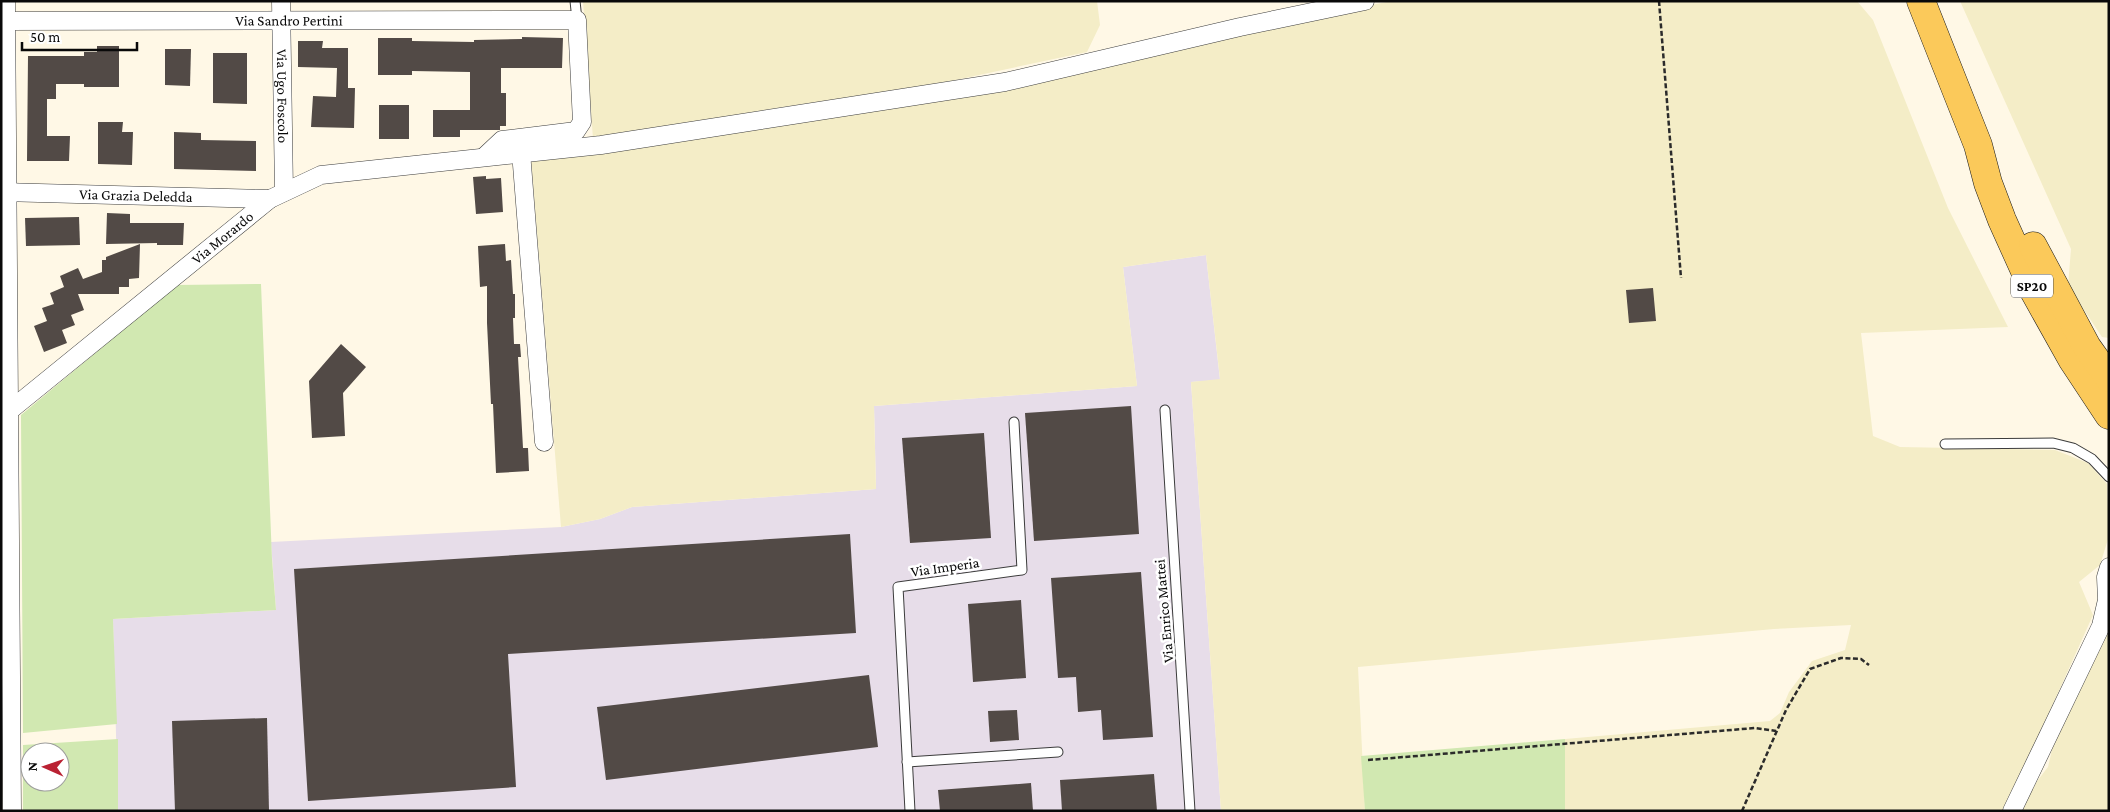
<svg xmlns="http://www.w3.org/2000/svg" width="2110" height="812" font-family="'Crimson Pro',serif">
	<rect width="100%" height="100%" fill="#fff8e6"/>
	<path fill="#e7dde9" d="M1206,255L1220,380L1191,382L1221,811H118L113,619L276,610L271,542L561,527L600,519L632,507L876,489L874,406L1137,386L1123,267Z"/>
	<g fill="#f4edc7">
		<path d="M583,1H1097L1100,25L1087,52L932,85L777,108L593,139Z"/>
		<path d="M1392,1H1857L1873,20L1948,208L2008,327L1861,333L1873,436L1900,447L2055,450L2088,463L2107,484L2109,536L2100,565L2079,582L2093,615L2005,811H1565V739L1770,721L1780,713L1789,692L1812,661L1845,650L1851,625L1774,629L1358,667L1365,811H1221L1191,382L1220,379L1206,255L1123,267L1137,386L874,406L876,489L632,507L600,519L561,527L531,159L1242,30Z"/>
		<path d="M1960,1H2109V338L2102,337L2068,286L2071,249Z"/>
		<path d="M2109,609V811H2020L2031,789L2048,767L2057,728Z"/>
	</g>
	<g fill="#d1e8b1" fill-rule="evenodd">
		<path d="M261,284L272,559L276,610L113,619L117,724L23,733L21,415L177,285Z"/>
		<path d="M118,739V811H23V745ZM30,752H60V782H30Z"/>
		<path d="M1565,739V811H1365L1361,756Z"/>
	</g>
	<g fill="#524a46">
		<path d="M522,37L563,38L562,68H501V93H506V126H500V130H460V137H433V110H470V72L412,71V75H378V38H412V41L474,42V40L522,39Z"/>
		<path d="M298,41H323L322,48H348V88H355L354,128L311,127L313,96L336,97L337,68L298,67Z"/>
		<path d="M97,46H119V87H84V84H56V99H47V136H70L69,161H27L28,56H84V52H97Z"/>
		<path d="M165,49H191L190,86L165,85Z"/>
		<path d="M213,53H247V104L213,103Z"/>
		<rect x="379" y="105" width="30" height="34"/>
		<path d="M98,122H123L122,132H133L132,165L98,164Z"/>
		<path d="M174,132L201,133V140L256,141V171L174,169Z"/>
		<path d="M486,176V179L501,178L503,212L476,214L473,177Z"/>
		<path d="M107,213L130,214V223H184L183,245H157V243L106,244Z"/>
		<path d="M79,217L80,245L26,246L25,218Z"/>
		<path d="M140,244L139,278L129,279V287H119V294H78L84,310L71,315L75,325L62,330L67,343L44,352L34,326L47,321L42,308L54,304L50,293L64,287L60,276L78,268L83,279L102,272V260H106V257Z"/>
		<path d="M505,244L506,261L511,260L513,294H515V318H513L514,344H520L521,357H518L523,448H528L529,471L496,473L493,404H491L487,323V286L480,287L478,246Z"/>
		<path d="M1653,288L1656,321L1629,323L1626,290Z"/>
		<path d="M341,344L366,367L343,393L345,436L312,438L309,381Z"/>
		<path d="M1131,406L1139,534L1034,541L1025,413Z"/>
		<path d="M984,433L991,538L910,543L902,438Z"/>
		<path d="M850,534L856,633L508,654L516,787L308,801L294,569Z"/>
		<path d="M1141,572L1153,737L1103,740L1101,710L1078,712L1076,677L1058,678L1051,578Z"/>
		<path d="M1021,600L1026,678L973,682L968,604Z"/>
		<path d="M869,675L878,747L606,780L597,707Z"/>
		<path d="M1017,710L1019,740L990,742L988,711Z"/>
		<path d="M267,718L269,811H175L172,721Z"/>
		<path d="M1154,774L1157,811H1062L1060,780Z"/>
		<path d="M1031,783L1033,811H940L938,790Z"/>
	</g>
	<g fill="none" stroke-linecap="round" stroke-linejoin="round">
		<defs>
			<g id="service">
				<path d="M575,1L577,20"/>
				<path d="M1165,410L1190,811"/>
				<path d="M1945,444L2053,443L2073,448L2092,459L2109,477"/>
				<path d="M907,762L1058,752"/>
				<path d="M910,811L898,587L1022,570L1014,422"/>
			</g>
			<g id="minor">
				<path d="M6,1L12,811"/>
				<path id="s1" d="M281,1L284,192"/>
				<path id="s2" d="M1,21L577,20L582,122L576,131L502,140L485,156"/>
				<path d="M521,152L544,442"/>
				<path id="s3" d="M1,192L270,199"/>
				<path id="s4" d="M1,415L8,412L270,199L321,175L601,145L1005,82L1240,27L1365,1"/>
				<path d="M2012,811L2101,626L2107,600L2106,577L2109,567"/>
			</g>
			<g id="primary">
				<path d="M1921,1L1978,145L1988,183L2002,220L2034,291L2072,359L2109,415"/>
				<path d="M2033,246L2087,347L2109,378"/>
			</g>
		</defs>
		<use href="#service" stroke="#3c3c3c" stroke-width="11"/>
		<use href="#minor" stroke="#3c3c3c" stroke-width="19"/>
		<use href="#primary" stroke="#1a1a1a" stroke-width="29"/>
		<g stroke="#2b2b2b" stroke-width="2.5" stroke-dasharray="5 2.5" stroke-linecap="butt">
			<path d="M1659,1L1681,278"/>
			<path d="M1368,760L1755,728L1776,731"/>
			<path d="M1742,811L1786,710L1810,669L1841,658L1861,659L1869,665"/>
		</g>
		<use href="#service" stroke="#fff" stroke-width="9"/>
		<use href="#minor" stroke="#fff" stroke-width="18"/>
		<use href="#primary" stroke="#fbc95a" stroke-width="28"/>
	</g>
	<g text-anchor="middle" stroke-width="5" stroke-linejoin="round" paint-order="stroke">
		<rect fill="#fff" stroke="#535353" stroke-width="1" x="2011" y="274.5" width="42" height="23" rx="4"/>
		<g font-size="14" font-weight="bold" fill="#090909">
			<text x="2032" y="291">SP20</text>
		</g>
		<g font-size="15" fill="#090909" stroke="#fff">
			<text dy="5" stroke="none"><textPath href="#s2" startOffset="288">Via Sandro Pertini</textPath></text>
			<text dy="5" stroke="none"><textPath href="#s1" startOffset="95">Via Ugo Foscolo</textPath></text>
			<text dy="5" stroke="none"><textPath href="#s3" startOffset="135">Via Grazia Deledda</textPath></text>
			<text dy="5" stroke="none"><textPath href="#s4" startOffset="284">Via Morardo</textPath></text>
			<text transform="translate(945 567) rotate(-8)" y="5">Via Imperia</text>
			<text transform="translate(1164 611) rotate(-95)" y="5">Via Enrico Mattei</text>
		</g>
	</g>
	<rect width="2110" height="812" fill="none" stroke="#090909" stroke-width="5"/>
	<g transform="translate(45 767) rotate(272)"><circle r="24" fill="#ffffff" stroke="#9d9d9d"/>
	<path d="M0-4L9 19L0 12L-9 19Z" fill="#ba2133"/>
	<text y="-8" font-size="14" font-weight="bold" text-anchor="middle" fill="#090909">N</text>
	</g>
	<path d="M22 42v8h115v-8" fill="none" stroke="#090909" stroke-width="2.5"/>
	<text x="30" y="42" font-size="15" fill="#090909" stroke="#ffffff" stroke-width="4" paint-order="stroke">50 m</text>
</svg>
